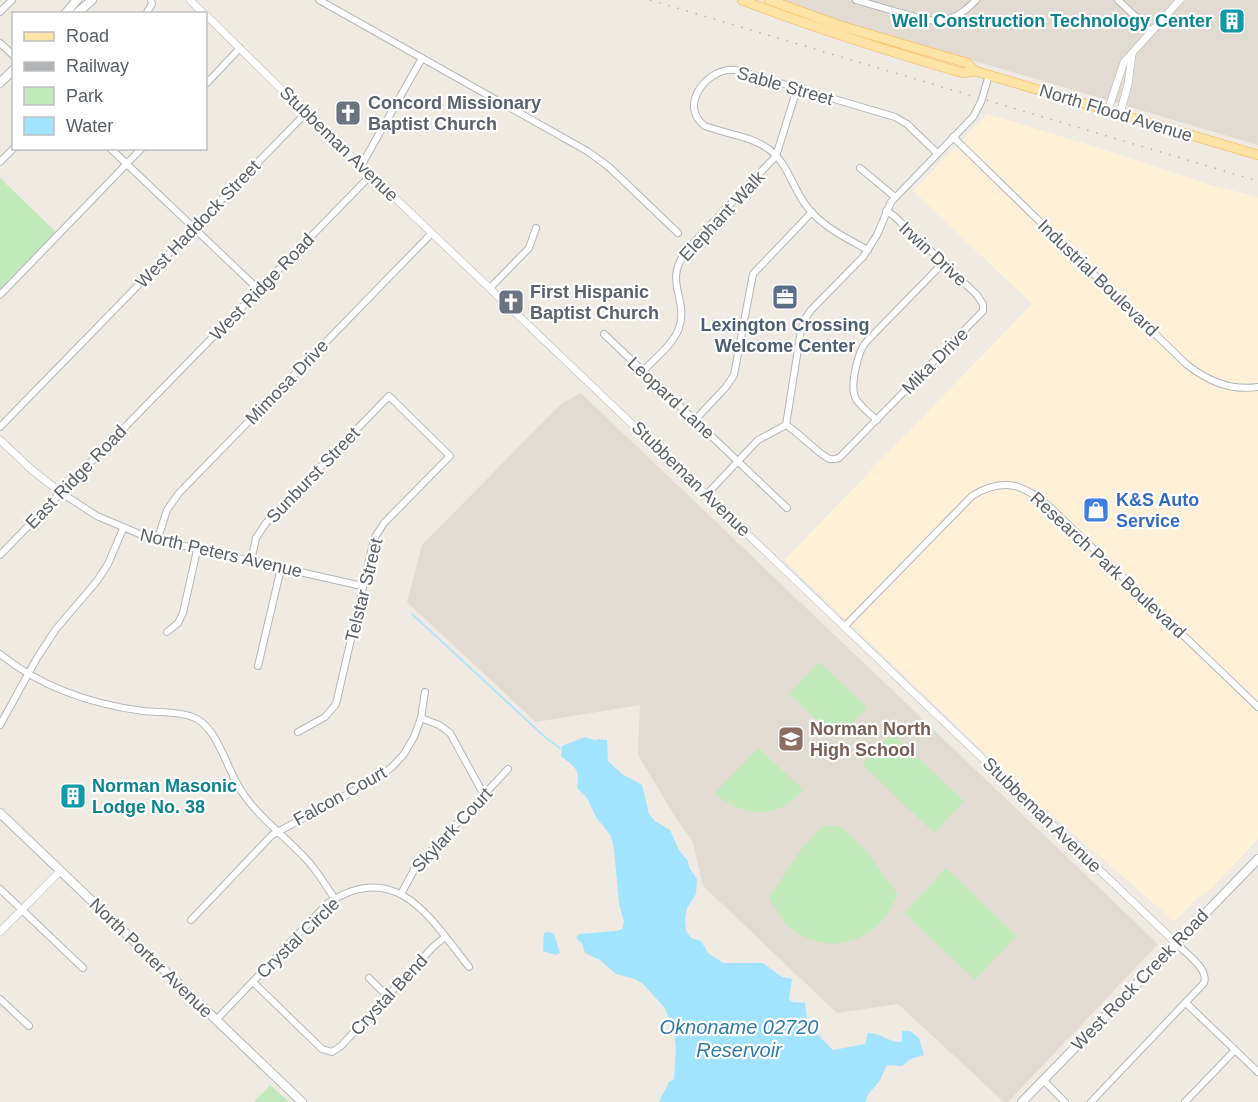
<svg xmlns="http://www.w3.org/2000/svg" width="1258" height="1102" font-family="Helvetica,sans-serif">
	<rect width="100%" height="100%" fill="#efeae2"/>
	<path fill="#fff0d7" d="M987,114L1083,143L1210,185L1258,197V839L1211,889L1197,898L1176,920H1173L1033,799L784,560L1032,304L913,191Z"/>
	<g fill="#e1dbd2">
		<path d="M779,0H1258V145L834,19Z"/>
		<path d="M581,393L1158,944L1008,1102H1004L898,1004L837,1013L703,886L693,842L674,815L638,755L640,705L536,722L407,602L422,545L561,404Z"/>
	</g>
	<g fill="#c2e9bb">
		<path d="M0,178L56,232L0,290Z"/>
		<path d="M819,662L867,707L837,739L789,694Z"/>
		<path d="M892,733L964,801L934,833L862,764Z"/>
		<path d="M760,749L803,790C779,820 741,818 715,793L756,750Z"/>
		<path d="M823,826H840L866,851L898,895C892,904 887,916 880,923C858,947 820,950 794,931C782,923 776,910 769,898L802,848Z"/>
		<path d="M946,868L1017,936L975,980L904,913Z"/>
		<path d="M270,1085L289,1102H254Z"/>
	</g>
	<g fill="#a2e4ff">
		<path d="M585,737L597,741L596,739L607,740L608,761L622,774L642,785L649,814L655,821L670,830L679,850L688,861L689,867L697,879L696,894L687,908L685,919L686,931L691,938L701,941L708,953L723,963H763L782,977L792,979L789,999L792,1002L805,1003L807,1019L813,1030L833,1050L865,1044L868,1033C881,1033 890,1043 902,1042V1031H910L919,1038L924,1055L910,1059L902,1066L887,1065L880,1080L868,1095L865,1102H659L669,1082L674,1079L676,1048L673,1024L669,1019L665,1008L643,984L635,979L616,974L600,960L585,953L582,943L576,938L579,934L617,931L622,929L624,922L619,903L614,850L611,836L596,817L587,798L577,788C580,769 576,768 561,756L562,746Z"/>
		<path d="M549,932L554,934L560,953L556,955L543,951L544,933Z"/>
	</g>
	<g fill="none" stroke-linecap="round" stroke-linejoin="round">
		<path stroke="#a2e4ff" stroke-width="1.5" d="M412,614L546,738L560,748"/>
		<defs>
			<g id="minor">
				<path d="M319,0L587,151L609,167L678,233"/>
				<path d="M856,0C871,4 886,9 901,13C934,23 950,28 976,0"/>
				<path d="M1118,0L1151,31"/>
				<path d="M0,12L12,0"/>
				<path d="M146,14L152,4L151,0"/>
				<path d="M0,43L14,56"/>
				<path d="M206,84L240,48"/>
				<path d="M953,137L1186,364C1208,381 1230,391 1258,387"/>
				<path d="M110,148L259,290"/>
				<path d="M0,162L14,148"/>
				<path d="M361,166L422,58"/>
				<path d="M860,168L895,197"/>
				<path d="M868,250C846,238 823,227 808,208C793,190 789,165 770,150C752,136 726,134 705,126C677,106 708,66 736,70L895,117L907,124L937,153"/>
				<path d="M490,288L529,248L536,228"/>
				<path d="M0,295L142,148"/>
				<path d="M604,334L787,508"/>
				<path d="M642,372C654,359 673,345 679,328C689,298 662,282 687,250L776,156L797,89"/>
				<path d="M695,420L726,387L734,375L753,274L812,212"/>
				<path d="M877,420C870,414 861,407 856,399C849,387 858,350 867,341L943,263"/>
				<path d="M786,425C797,431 822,457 830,459C834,460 835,459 839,458L983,311V304L977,295L893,215L886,211"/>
				<path d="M0,427L306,113"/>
				<path d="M60,492L97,516L149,538L362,586"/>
				<path d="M707,494L758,440L786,425L801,330L805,319L811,310L863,257L877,235L891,202L973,117L981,102L989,75"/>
				<path d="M157,541L167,510L179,493L432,233"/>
				<path d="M0,555L371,175"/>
				<path d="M251,561L256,538L266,523L389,396L450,456L384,523L375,537L372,548L336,704L325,717L298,732"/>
				<path d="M845,626L972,496C1005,475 1027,486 1053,510L1258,707"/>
				<path d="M167,632L178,623L183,613L197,550"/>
				<path d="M0,654C42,688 90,704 143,711C160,713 182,711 197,719C218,730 228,772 242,792C259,818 285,836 305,858C317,870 325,885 335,899"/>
				<path d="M258,666L281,568"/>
				<path d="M421,718L439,725L450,733L484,795"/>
				<path d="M0,725L37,658L56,629L97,581L108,564L123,529"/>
				<path d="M0,889L83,968"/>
				<path d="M401,894L415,868L508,769"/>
				<path d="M191,920L272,835L376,779L392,767L404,754L414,737L421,718L425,692"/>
				<path d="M369,978L387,996"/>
				<path d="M253,982L322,1049L332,1052L341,1046L434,946L445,937"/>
				<path d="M0,999L29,1026"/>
				<path d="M1186,1003L1258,1072"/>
				<path d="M216,1020L328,903C397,858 431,919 469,967"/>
				<path d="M1043,1080L1065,1102"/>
				<path d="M1091,1102L1204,983C1209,968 1185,953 1176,943"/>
				<path d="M1185,1102L1235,1050"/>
			</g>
			<g id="tertiary">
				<path d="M190,0L204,14"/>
				<path d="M206,15L286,94L1176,943"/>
				<path d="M1108,110L1124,62L1180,0"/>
				<path d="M1120,114L1128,84L1132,55"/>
				<path d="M0,440L32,470L60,492"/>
				<path d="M0,932L60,871"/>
			</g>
			<g id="secondary">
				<path d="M65,14L77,0"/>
				<path d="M76,14L92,0"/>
				<path d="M0,83L14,69"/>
				<path d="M0,813L302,1102"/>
				<path d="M1022,1102L1258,859"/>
			</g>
			<g id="primary">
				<path d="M742,0C814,28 888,51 963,73L975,71L1258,155"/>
				<path d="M769,0L841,26L967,63L975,71"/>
			</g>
		</defs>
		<use href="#minor" stroke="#b3b7bb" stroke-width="8"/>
		<use href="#tertiary" stroke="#b3b7bb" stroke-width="8"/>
		<use href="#secondary" stroke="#b4b9be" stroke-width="10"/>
		<use href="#primary" stroke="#ffb14b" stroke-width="10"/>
		<use href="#minor" stroke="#fff" stroke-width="6"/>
		<use href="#tertiary" stroke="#fff" stroke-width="7"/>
		<use href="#secondary" stroke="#fff" stroke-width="8"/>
		<use href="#primary" stroke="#ffe3a7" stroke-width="9"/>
		<path stroke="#b2b3b4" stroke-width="1.5" stroke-dasharray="1.5 8" stroke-linecap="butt" d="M650,0L1258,181"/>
	</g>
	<defs>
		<symbol id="building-square" viewBox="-11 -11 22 22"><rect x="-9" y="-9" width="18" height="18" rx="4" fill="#0f9aa8" stroke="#fff"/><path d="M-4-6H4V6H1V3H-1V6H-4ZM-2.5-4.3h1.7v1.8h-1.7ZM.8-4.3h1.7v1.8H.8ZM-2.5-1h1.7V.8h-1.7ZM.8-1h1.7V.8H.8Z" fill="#fff"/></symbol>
		<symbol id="church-square" viewBox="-11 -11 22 22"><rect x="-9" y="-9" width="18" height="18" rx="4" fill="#6b7280" stroke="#fff"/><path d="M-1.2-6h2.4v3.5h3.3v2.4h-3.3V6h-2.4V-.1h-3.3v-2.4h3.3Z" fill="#fff"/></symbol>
		<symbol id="office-square" viewBox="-11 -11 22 22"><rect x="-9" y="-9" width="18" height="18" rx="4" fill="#5c6f8a" stroke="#fff"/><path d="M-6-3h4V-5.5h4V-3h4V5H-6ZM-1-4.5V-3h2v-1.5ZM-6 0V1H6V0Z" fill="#fff"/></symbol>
		<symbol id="shop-square" viewBox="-11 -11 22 22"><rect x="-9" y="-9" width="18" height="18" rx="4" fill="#3f7fe0" stroke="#fff"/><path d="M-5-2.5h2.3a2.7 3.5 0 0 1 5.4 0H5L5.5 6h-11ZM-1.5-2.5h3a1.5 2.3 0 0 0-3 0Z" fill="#fff"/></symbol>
		<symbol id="school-square" viewBox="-11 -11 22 22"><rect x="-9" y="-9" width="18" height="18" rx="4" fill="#8d6e63" stroke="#fff"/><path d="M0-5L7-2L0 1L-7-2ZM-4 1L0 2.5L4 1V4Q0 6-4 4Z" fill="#fff"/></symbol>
	</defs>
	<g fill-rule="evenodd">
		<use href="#building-square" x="1217" y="6" width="30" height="30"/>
		<use href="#church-square" x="333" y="98" width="30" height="30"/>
		<use href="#office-square" x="770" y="282" width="30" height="30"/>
		<use href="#church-square" x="496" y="287" width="30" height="30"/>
		<use href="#shop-square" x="1081" y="495" width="30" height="30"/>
		<use href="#school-square" x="776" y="724" width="30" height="30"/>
		<use href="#building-square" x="58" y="781" width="30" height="30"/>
	</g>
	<g text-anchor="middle" stroke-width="4.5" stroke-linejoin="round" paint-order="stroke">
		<g font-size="18" font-weight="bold" fill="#0d838f" stroke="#fff" text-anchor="end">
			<text x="1212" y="27">Well Construction Technology Center</text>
			<text x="92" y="792" text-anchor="start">Norman Masonic<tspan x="92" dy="21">Lodge No. 38</tspan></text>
		</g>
		<g font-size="18" fill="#5a6064" stroke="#fff">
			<text transform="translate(785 86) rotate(16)" y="6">Sable Street</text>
			<text transform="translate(1116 113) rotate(17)" y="6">North Flood Avenue</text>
			<text transform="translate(339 144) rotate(44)" y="6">Stubbeman Avenue</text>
			<text transform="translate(722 216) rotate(-47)" y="6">Elephant Walk</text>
			<text transform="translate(198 224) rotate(-46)" y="6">West Haddock Street</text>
			<text transform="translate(933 254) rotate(43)" y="6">Irwin Drive</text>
			<text transform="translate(1098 278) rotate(44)" y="6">Industrial Boulevard</text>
			<text transform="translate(262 287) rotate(-46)" y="6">West Ridge Road</text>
			<text transform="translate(935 361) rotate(-45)" y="6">Mika Drive</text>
			<text transform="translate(287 382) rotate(-46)" y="6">Mimosa Drive</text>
			<text transform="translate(671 398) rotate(43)" y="6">Leopard Lane</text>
			<text transform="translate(313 475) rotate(-46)" y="6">Sunburst Street</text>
			<text transform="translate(76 477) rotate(-46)" y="6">East Ridge Road</text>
			<text transform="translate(691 479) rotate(44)" y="6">Stubbeman Avenue</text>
			<text transform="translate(221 553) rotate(13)" y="6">North Peters Avenue</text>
			<text transform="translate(1108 565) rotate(43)" y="6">Research Park Boulevard</text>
			<text transform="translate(364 590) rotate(-76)" y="6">Telstar Street</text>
			<text transform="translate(340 796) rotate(-29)" y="6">Falcon Court</text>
			<text transform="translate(1042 815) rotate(44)" y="6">Stubbeman Avenue</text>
			<text transform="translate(452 830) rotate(-47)" y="6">Skylark Court</text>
			<text transform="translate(298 938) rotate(-44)" y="6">Crystal Circle</text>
			<text transform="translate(151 958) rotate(44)" y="6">North Porter Avenue</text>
			<text transform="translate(1140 980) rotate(-46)" y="6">West Rock Creek Road</text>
			<text transform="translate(389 995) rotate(-47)" y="6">Crystal Bend</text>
		</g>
		<g font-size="18" font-weight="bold" fill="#5b616d" stroke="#fff" text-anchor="start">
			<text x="368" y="109">Concord Missionary<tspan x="368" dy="21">Baptist Church</tspan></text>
			<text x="530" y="298">First Hispanic<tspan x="530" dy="21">Baptist Church</tspan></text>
		</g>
		<g font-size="18" font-weight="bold" fill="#4e5e75" stroke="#fff">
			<text x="785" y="331">Lexington Crossing<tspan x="785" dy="21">Welcome Center</tspan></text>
		</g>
		<g font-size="18" font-weight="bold" fill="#366cbe" stroke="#fff" text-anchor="start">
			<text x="1116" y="506">K&amp;S Auto<tspan x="1116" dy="21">Service</tspan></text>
		</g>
		<g font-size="18" font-weight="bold" fill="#785e54" stroke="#fff" text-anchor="start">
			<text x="810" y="735">Norman North<tspan x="810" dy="21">High School</tspan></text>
		</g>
		<g font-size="20" font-style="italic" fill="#2f7da9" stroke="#fff">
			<text x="739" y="1034">Oknoname 02720<tspan x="739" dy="23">Reservoir</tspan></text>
		</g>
	</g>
	<rect x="12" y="12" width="195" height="138" fill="#ffffff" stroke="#bdbfc1" stroke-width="1.5"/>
	<rect x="24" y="32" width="30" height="9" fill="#ffe3a7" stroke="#bdbfc1" stroke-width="1.5"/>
	<text x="66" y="42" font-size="18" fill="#5a6064">Road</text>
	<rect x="24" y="62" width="30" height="9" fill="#b2b3b4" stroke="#bdbfc1" stroke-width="1.5"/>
	<text x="66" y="72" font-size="18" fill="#5a6064">Railway</text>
	<rect x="24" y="87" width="30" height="18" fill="#c2e9bb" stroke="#bdbfc1" stroke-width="1.5"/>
	<text x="66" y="102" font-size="18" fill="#5a6064">Park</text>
	<rect x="24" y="117" width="30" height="18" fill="#a2e4ff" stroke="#bdbfc1" stroke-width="1.5"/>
	<text x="66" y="132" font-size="18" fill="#5a6064">Water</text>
</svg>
